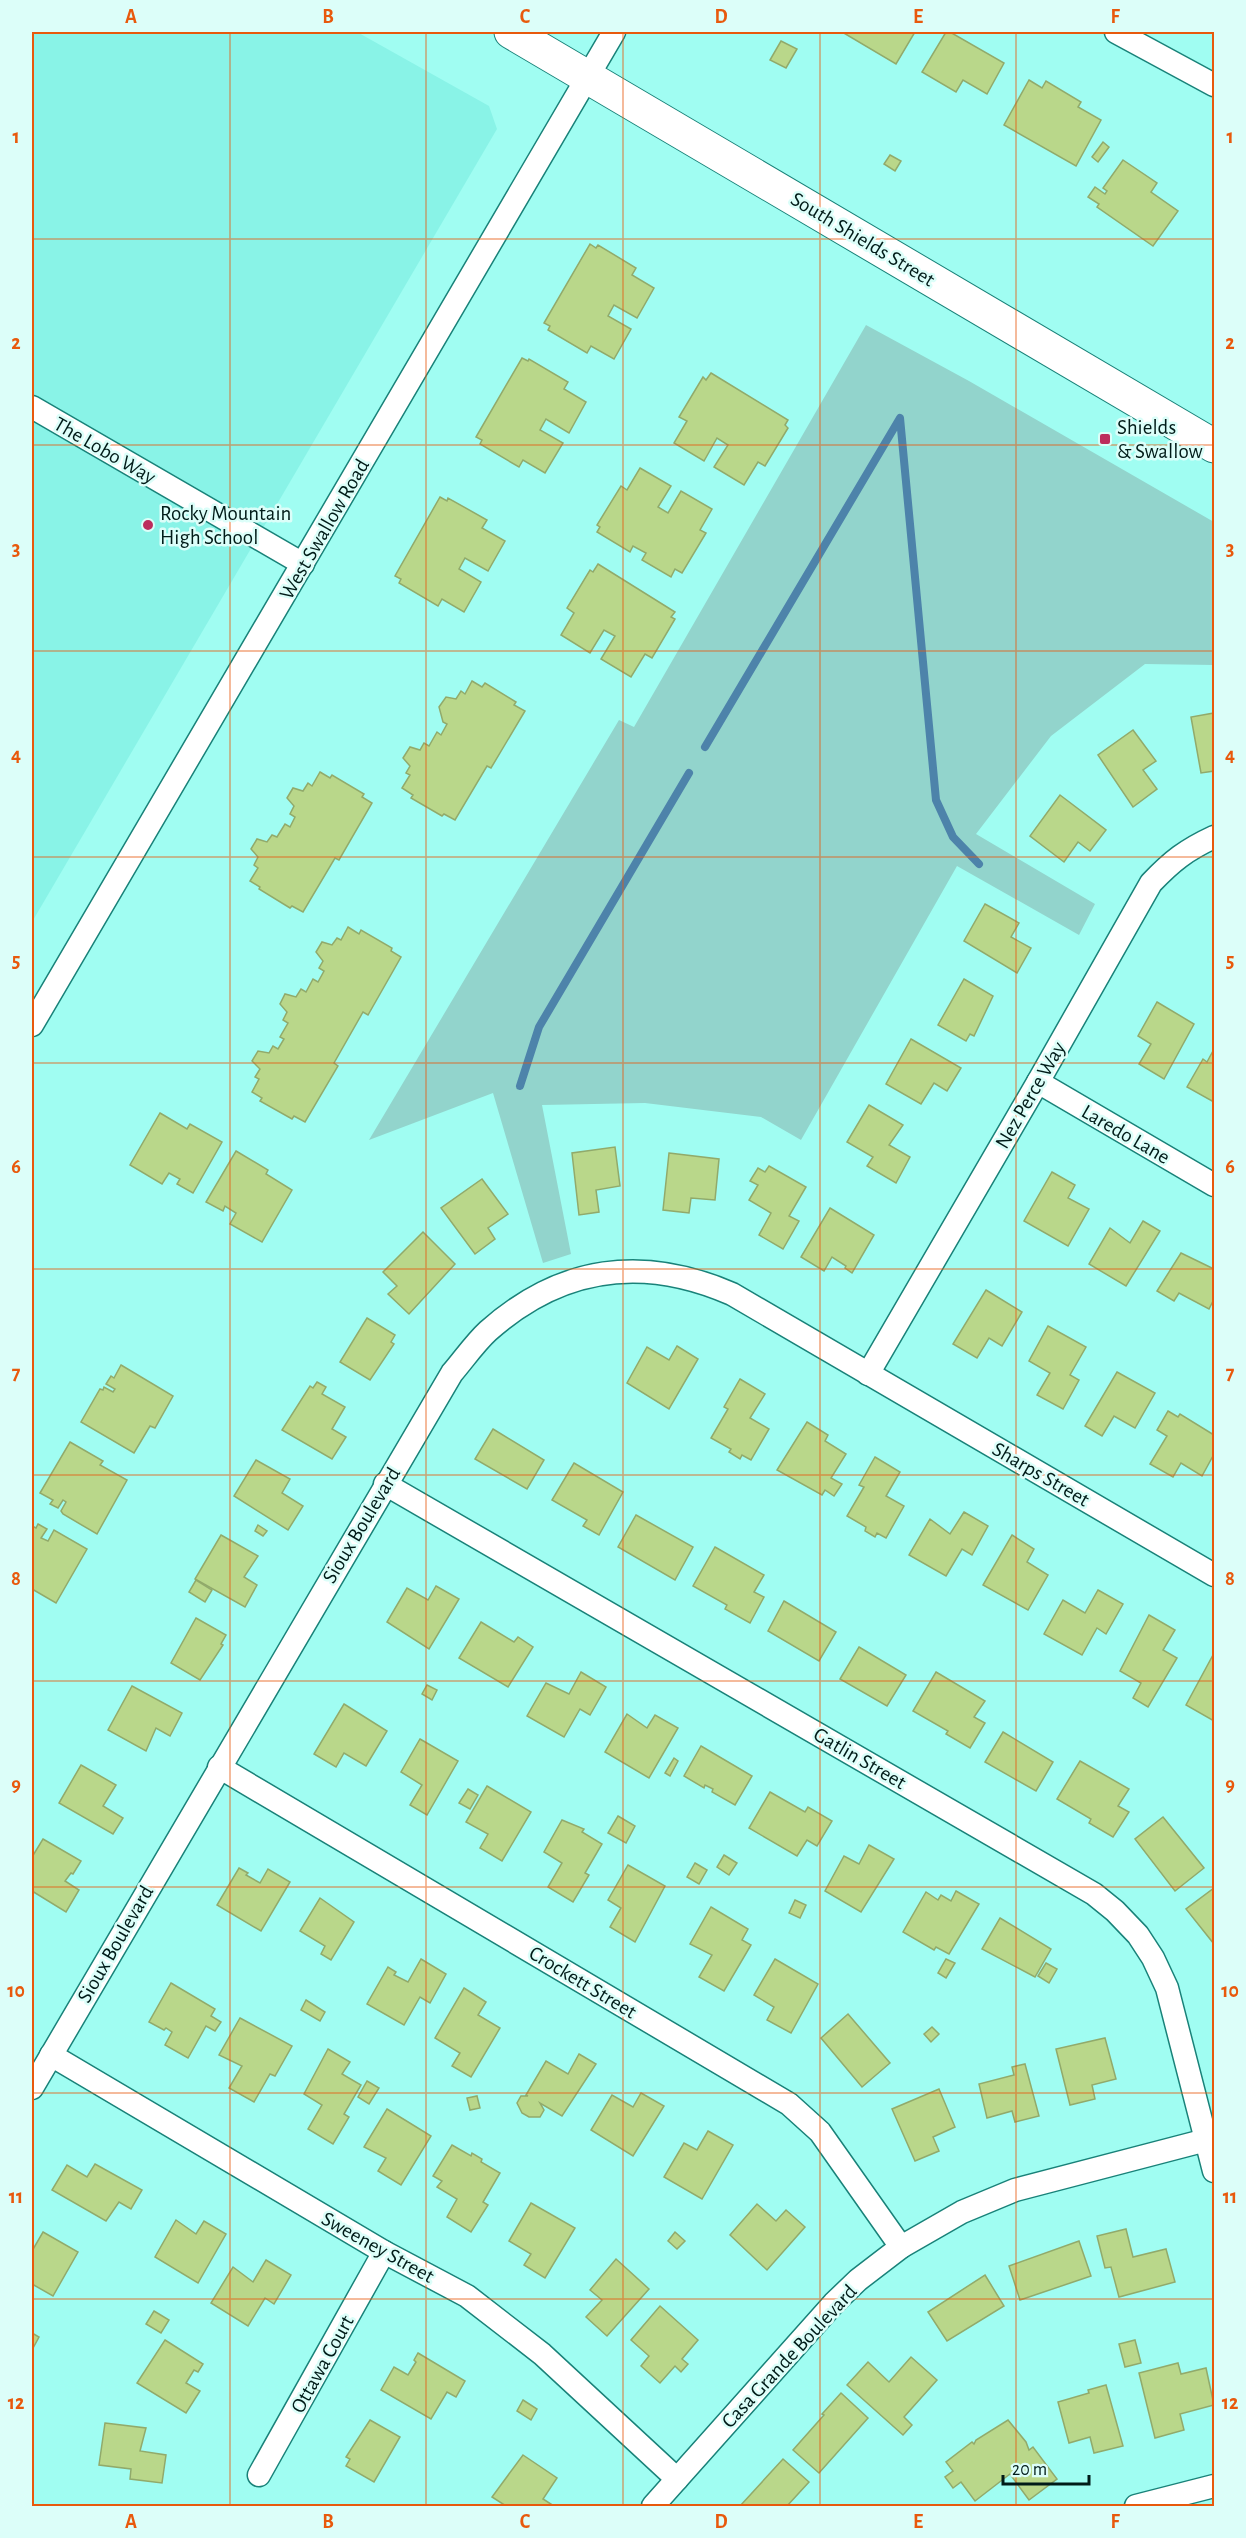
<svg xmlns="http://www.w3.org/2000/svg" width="1246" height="2538" font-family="'Alegreya Sans',sans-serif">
	<rect width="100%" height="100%" fill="#a0fdf2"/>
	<path fill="#89f3e7" d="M32,32H357L489,106L497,129L32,922Z"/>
	<path fill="#92d4cc" d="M866,325L969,381L1214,522V665L1145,664L1051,736L976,834L1095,904L1079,935L957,866L801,1140L761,1117L645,1103L542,1105L571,1254L543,1263L493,1093L369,1140L619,720L634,727Z"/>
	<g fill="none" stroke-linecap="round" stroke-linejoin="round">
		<g stroke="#4d83aa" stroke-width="8">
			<path d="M705,747L900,418L936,800L953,837L979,864"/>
			<path d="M520,1086L539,1027L689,773"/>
		</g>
	</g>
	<g fill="#b9d78a" stroke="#91aa6b" stroke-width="1.5">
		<path d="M842,32H915L896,64Z"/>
		<path d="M946,32H950L1004,63L987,94L963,80L956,92L922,72Z"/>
		<path d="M781,41L797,49L786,68L770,60Z"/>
		<path d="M1029,80L1042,88L1046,81L1081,102L1078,107L1101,120L1076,166L1004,125Z"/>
		<path d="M1103,142L1109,147L1098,162L1092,157Z"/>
		<path d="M890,155L901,161L895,171L884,164Z"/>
		<path d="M1123,160L1157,183L1151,192L1178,211L1153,246L1097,207L1099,204L1088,197L1095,187L1105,194L1107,191L1103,188Z"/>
		<path d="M590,244L596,248L598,245L636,268L632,275L654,288L637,318L614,305L608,316L631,329L614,359L591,346L587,353L548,330L550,326L544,323Z"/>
		<path d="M522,358L528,361L529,359L568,382L564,389L586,402L569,433L546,419L540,430L563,443L545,473L523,460L519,467L480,444L482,440L476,437Z"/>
		<path d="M711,373L788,420L785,425L788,428L765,466L758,462L744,485L714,467L728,445L717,438L704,461L674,443L687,421L679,417L703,377L706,380Z"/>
		<path d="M640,468L671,486L658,507L668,513L681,491L712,509L700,530L706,533L682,573L675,569L671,577L642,560L646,553L633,546L630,552L597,532L600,527L597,525L621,486L627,490Z"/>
		<path d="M440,497L447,501L448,498L487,520L482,528L505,541L488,571L465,558L459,569L481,582L464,612L442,599L438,606L399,583L401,579L395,576Z"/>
		<path d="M598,564L675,612L671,617L675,619L652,658L645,654L631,677L601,659L615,636L604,630L590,653L561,635L574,613L567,608L590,570L593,572Z"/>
		<path d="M472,681L482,687L485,683L516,702L514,705L525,711L491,768L487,766L455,820L444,814L442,816L411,798L413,795L402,788L410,775L406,773L410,766L403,758L410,747L420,750L424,743L429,746L437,732L441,735L447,724L443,722L439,707L446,697L456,699L461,691L465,694Z"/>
		<path d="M1214,713V771L1201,773L1191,717Z"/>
		<path d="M1133,730L1156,761L1143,770L1157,789L1133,807L1098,755Z"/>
		<path d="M320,772L330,778L332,775L364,794L362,797L372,803L339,860L335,858L303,912L292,906L290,908L259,889L260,887L250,881L258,868L254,865L258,857L251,849L257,839L267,842L272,835L277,837L285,824L290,827L295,817L290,814L294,806L287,798L293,788L303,791L308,783L312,786Z"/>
		<path d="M1060,795L1106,830L1090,851L1078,842L1064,862L1030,836Z"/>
		<path d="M985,904L1019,923L1011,937L1031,948L1017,973L964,941Z"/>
		<path d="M348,927L359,934L361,930L392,948L391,951L401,957L368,1015L363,1012L334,1063L338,1066L305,1122L294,1116L292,1119L260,1101L262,1098L252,1092L259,1079L255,1077L260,1069L252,1061L258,1051L269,1053L273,1046L278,1049L284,1039L280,1037L288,1023L283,1020L287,1012L280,1004L285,994L296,997L301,989L306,992L313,979L318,982L324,971L319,968L323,961L316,952L322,942L332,945L337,938L341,940Z"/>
		<path d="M964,979L993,996L974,1036L970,1034L966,1041L938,1025Z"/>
		<path d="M1157,1002L1194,1024L1164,1079L1139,1064L1151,1044L1138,1036Z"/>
		<path d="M911,1039L961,1068L947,1091L934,1083L921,1104L886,1084Z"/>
		<path d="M1214,1049V1097L1212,1101L1187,1087L1203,1059L1207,1062Z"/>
		<path d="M869,1105L903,1125L889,1145L910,1157L896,1183L867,1166L873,1157L847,1142Z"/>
		<path d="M160,1113L187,1129L190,1124L222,1142L193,1193L177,1184L180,1179L169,1173L162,1184L130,1165Z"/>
		<path d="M615,1147L620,1186L596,1190L599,1212L579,1215L572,1153Z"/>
		<path d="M236,1151L268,1170L266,1174L292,1190L262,1242L230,1224L236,1213L225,1206L223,1211L206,1202Z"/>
		<path d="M669,1153L719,1159L715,1200L691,1198L689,1213L663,1210Z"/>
		<path d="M769,1166L806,1187L789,1216L799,1221L783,1249L759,1235L771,1213L749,1200L758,1185L750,1181L758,1168L765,1172Z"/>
		<path d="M1052,1172L1075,1185L1068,1198L1089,1209L1068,1246L1024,1221Z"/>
		<path d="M482,1179L508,1214L488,1228L495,1239L475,1254L441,1208Z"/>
		<path d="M830,1208L874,1235L852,1273L845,1268L846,1266L832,1257L824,1271L801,1257Z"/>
		<path d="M1143,1221L1160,1231L1126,1286L1089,1264L1110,1228L1130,1243Z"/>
		<path d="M423,1232L455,1264L409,1314L388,1294L397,1286L383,1272Z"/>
		<path d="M1181,1253L1214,1269V1299L1209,1309L1179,1293L1174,1301L1157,1291Z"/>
		<path d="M986,1290L1022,1312L1002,1346L989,1338L977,1358L953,1344Z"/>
		<path d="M367,1318L395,1335L391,1342L394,1344L370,1380L340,1362Z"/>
		<path d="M1048,1326L1086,1347L1070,1375L1079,1380L1063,1409L1037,1395L1050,1373L1029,1361Z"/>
		<path d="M677,1346L698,1359L669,1409L627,1383L647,1347L669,1360Z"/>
		<path d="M121,1365L173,1396L155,1428L150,1426L134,1453L81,1422L100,1389L103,1390L104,1387L113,1392L115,1389L106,1384L111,1376L114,1378Z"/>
		<path d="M1117,1372L1155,1393L1135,1428L1114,1416L1102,1436L1085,1426Z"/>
		<path d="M740,1379L765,1394L750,1418L769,1429L751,1460L742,1455L740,1459L729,1452L731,1449L711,1438L728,1409L724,1407Z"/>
		<path d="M317,1382L326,1387L322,1394L345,1407L332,1429L346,1437L332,1459L282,1430L310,1386L313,1388Z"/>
		<path d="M1168,1411L1178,1417L1180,1414L1214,1435V1454L1202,1476L1181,1463L1173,1477L1150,1464L1167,1436L1157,1430Z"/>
		<path d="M807,1422L828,1435L825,1441L846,1454L831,1478L842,1484L834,1496L825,1490L822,1495L777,1470Z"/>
		<path d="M493,1429L544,1460L527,1489L475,1459Z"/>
		<path d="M70,1442L103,1461L100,1465L127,1480L97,1534L63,1514L61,1511L66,1502L63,1500L58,1508L50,1504L53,1500L40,1493Z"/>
		<path d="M875,1457L900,1472L886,1496L904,1506L886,1538L877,1533L875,1537L865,1531L866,1527L847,1516L864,1487L859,1485Z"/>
		<path d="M256,1460L290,1479L282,1493L303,1506L288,1530L234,1496Z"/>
		<path d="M574,1463L623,1492L599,1535L583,1526L587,1520L552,1500Z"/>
		<path d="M964,1512L988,1526L972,1555L962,1549L946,1576L909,1555L930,1519L950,1534Z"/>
		<path d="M636,1515L693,1547L675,1580L618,1547Z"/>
		<path d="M38,1524L47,1529L41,1538L48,1541L54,1530L87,1549L56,1603L32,1589V1526L36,1528Z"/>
		<path d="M258,1525L267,1531L263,1536L255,1531Z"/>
		<path d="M221,1535L258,1556L244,1577L257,1585L245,1607L195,1579Z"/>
		<path d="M1012,1535L1034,1549L1027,1562L1048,1575L1028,1610L983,1585Z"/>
		<path d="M715,1547L764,1575L754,1592L764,1597L750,1623L725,1609L727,1605L693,1586Z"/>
		<path d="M196,1580L212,1590L205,1602L189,1592Z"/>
		<path d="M436,1586L459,1599L429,1649L387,1622L407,1588L428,1600Z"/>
		<path d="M1098,1590L1123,1604L1106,1634L1097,1628L1082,1655L1044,1634L1063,1600L1085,1613Z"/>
		<path d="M784,1601L836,1632L819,1661L768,1631Z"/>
		<path d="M1149,1615L1175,1630L1163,1650L1177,1658L1148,1707L1133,1698L1141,1683L1120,1671Z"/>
		<path d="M196,1618L226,1635L221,1644L223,1645L200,1680L171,1663Z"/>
		<path d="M481,1622L514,1642L518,1637L533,1647L508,1687L459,1658Z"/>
		<path d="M859,1647L906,1675L887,1706L840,1679Z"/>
		<path d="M1213,1655H1214V1721L1186,1705Z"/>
		<path d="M581,1672L606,1687L590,1715L580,1709L564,1737L527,1716L546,1683L569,1694Z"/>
		<path d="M936,1672L985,1701L974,1717L985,1723L970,1748L946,1734L948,1731L913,1711Z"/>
		<path d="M427,1685L437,1690L432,1700L422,1694Z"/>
		<path d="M132,1686L182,1713L170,1736L156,1728L146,1751L108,1730Z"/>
		<path d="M344,1704L387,1731L366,1766L344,1753L336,1767L314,1754Z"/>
		<path d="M627,1714L647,1728L655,1715L678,1728L649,1778L605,1752Z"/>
		<path d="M1003,1732L1053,1762L1036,1791L985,1762Z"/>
		<path d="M420,1739L458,1761L427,1815L410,1805L422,1785L401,1772Z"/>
		<path d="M701,1746L752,1776L735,1805L712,1792L713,1789L705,1785L704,1788L684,1776Z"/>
		<path d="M674,1758L678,1761L670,1776L665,1773Z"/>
		<path d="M1080,1761L1129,1789L1118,1806L1129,1812L1113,1837L1089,1823L1091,1819L1057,1799Z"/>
		<path d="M81,1765L116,1785L103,1806L123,1818L113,1834L59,1803Z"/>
		<path d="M487,1786L531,1812L502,1861L480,1848L488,1834L466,1822Z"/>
		<path d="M468,1789L478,1795L470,1809L459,1803Z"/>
		<path d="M770,1792L805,1812L808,1807L832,1821L817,1846L807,1840L797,1856L749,1828Z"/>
		<path d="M618,1816L635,1826L626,1843L608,1833Z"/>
		<path d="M1163,1817L1204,1868L1175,1891L1135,1839Z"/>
		<path d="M562,1820L584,1829L582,1832L602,1844L585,1873L589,1875L573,1902L548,1887L562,1863L544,1852Z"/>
		<path d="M43,1839L81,1861L73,1874L71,1873L65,1881L79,1890L66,1912L32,1891V1857Z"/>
		<path d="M869,1845L894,1859L861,1912L825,1891L844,1856L859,1864Z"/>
		<path d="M724,1855L737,1863L729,1875L717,1867Z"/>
		<path d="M695,1863L707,1870L699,1884L687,1877Z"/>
		<path d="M628,1865L665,1886L635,1942L610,1927L621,1908L608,1900Z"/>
		<path d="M239,1868L248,1873L246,1875L260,1883L268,1869L290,1882L261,1931L217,1905Z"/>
		<path d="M1214,1888V1944L1186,1909Z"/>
		<path d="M956,1891L979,1904L949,1954L936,1947L934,1950L903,1932L926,1892L938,1900L941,1895L951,1901Z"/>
		<path d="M320,1898L354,1922L331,1960L321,1954L325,1946L300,1931Z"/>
		<path d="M795,1900L806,1905L800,1918L789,1913Z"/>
		<path d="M711,1907L748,1929L742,1940L751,1945L724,1991L699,1977L712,1955L690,1944Z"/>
		<path d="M1000,1918L1051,1949L1035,1977L982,1949Z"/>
		<path d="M421,1959L446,1974L430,2003L420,1997L404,2025L367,2004L388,1967L396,1972L394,1975L408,1982Z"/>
		<path d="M775,1959L818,1984L791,2033L767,2020L774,2007L754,1995Z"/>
		<path d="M946,1959L955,1963L946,1978L938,1973Z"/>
		<path d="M1046,1963L1057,1969L1049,1983L1038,1976Z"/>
		<path d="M171,1983L215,2009L211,2016L221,2022L215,2031L206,2026L188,2058L165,2045L172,2032L166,2028L164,2030L149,2022Z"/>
		<path d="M464,1988L486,2002L478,2015L500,2028L471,2077L452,2066L460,2053L435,2038Z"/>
		<path d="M306,2000L325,2012L320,2021L301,2010Z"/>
		<path d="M848,2014L890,2063L862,2087L821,2038Z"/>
		<path d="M240,2018L292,2046L275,2076L270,2074L254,2102L229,2088L242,2066L219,2055Z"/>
		<path d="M932,2027L939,2034L931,2042L924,2034Z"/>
		<path d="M1105,2038L1116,2079L1092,2085L1095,2099L1070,2105L1056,2049Z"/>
		<path d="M328,2049L350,2062L342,2074L361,2085L344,2114L349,2117L333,2144L308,2129L322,2105L304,2094Z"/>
		<path d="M579,2054L596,2064L562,2116L540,2103L544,2110L540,2117H529L522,2113L517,2103L521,2096H528L526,2095L546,2061L568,2074Z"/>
		<path d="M1025,2064L1039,2116L1015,2122L1012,2111L987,2118L979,2084L1014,2075L1012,2067Z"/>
		<path d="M367,2081L379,2088L369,2104L358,2097Z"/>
		<path d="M939,2089L955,2127L933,2137L939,2151L915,2161L892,2109Z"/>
		<path d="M641,2093L664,2106L633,2156L591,2130L612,2095L633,2107Z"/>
		<path d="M477,2096L480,2108L470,2110L467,2098Z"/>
		<path d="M387,2109L431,2136L401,2185L378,2171L386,2158L364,2147Z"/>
		<path d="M708,2131L733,2145L702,2199L664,2177L684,2143L697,2150Z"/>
		<path d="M452,2145L471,2156L472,2153L482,2159L481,2162L500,2173L483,2202L488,2205L471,2232L447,2217L457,2199L437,2187L442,2181L433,2176Z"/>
		<path d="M95,2164L142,2190L131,2209L119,2202L106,2221L52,2190L67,2165L87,2177Z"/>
		<path d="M531,2203L575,2228L545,2278L524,2265L531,2254L509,2241Z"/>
		<path d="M757,2204L776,2221L786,2210L805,2227L767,2270L730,2235Z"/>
		<path d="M176,2220L196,2234L204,2221L226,2234L198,2283L155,2257Z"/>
		<path d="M1126,2229L1133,2257L1166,2249L1175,2282L1119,2297L1111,2267L1105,2268L1097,2236Z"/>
		<path d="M43,2232L78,2252L53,2296L32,2284V2251Z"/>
		<path d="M675,2232L685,2241L677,2249L668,2241Z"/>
		<path d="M1079,2241L1091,2276L1020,2300L1009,2266Z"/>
		<path d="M616,2259L649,2289L607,2336L586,2317L602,2300L590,2290Z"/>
		<path d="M266,2260L291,2275L274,2304L265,2298L248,2326L211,2303L233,2267L253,2282Z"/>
		<path d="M985,2275L1004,2306L947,2341L928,2312Z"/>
		<path d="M660,2306L698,2340L682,2359L688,2364L681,2372L675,2366L660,2383L641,2366L649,2356L631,2340Z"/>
		<path d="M154,2311L169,2320L161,2333L146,2324Z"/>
		<path d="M32,2333L39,2337L32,2350Z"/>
		<path d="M165,2340L203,2364L198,2372L194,2370L186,2383L200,2391L186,2413L137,2383Z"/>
		<path d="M1135,2340L1141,2363L1125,2367L1119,2344Z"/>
		<path d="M418,2353L465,2381L456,2397L447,2392L431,2419L381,2390L394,2367L408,2375L416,2362L414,2360Z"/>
		<path d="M911,2357L937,2380L904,2417L912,2425L903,2435L847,2385L868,2362L889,2382Z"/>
		<path d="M1178,2363L1181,2374L1206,2368L1214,2405L1180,2414L1184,2430L1155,2438L1139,2373Z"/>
		<path d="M1106,2385L1123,2446L1094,2453L1090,2437L1069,2443L1058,2402L1089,2393L1088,2390Z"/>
		<path d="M841,2393L868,2418L819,2473L793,2450L824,2415L822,2414Z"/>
		<path d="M523,2400L537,2409L531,2420L517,2411Z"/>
		<path d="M370,2420L400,2437L374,2482L346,2466L350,2459L346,2457Z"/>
		<path d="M1008,2420L1026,2442L1029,2450L1033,2447L1057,2479L1029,2500L1010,2474L975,2501L961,2482L953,2488L945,2477L953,2471L946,2462L972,2442L974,2444L976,2440Z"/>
		<path d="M105,2423L146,2428L140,2451L166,2455L162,2483L130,2479L131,2469L99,2465Z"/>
		<path d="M523,2455L557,2478L543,2499L554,2506H506L492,2497Z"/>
		<path d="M783,2459L809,2482L787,2506H740Z"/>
	</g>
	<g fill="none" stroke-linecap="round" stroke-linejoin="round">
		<defs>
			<g id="street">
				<path d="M1116,32L1214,85"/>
				<path d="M32,407L303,564"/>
				<path d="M32,1025L614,32"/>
				<path d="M1038,1082L1214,1185"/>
				<path d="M868,1374L1038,1082L1151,883C1172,861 1186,850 1214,837"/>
				<path d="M385,1484L1094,1894L1115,1911L1138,1935L1153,1958L1167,1988L1214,2171"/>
				<path d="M219,1767L789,2104L820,2132L901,2247"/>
				<path d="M51,2055L384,2252L467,2296L542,2354L677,2479"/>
				<path d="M32,2088L452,1373C464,1359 475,1343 488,1331C561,1266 643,1255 732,1294L1214,1575"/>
				<path d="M259,2475L384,2252"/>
				<path d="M653,2506L834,2303L858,2280L901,2247L962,2212L1015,2190L1214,2138"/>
				<path d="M1136,2506L1214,2486"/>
			</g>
			<path id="primary" d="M511,32L1214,446"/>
		</defs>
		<use href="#street" stroke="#198279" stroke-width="25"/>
		<use href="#primary" stroke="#198279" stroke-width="35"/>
		<use href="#street" stroke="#fff" stroke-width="22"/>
		<use href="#primary" stroke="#fff" stroke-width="33"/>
	</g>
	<path fill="none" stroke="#e8590c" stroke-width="1.5" stroke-opacity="0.55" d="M230,32V2506M426,32V2506M623,32V2506M820,32V2506M1016,32V2506M32,239H1214M32,445H1214M32,651H1214M32,857H1214M32,1063H1214M32,1269H1214M32,1475H1214M32,1681H1214M32,1887H1214M32,2093H1214M32,2299H1214"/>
	<g fill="#bc2d5d" stroke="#dcfef9" stroke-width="2">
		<rect x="1099" y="433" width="12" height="12" rx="3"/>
		<circle cx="148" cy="525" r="6"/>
	</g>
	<g text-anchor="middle" stroke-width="5" stroke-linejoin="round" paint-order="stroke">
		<g font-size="21" fill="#001b18" stroke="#dcfef9">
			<text transform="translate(863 239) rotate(31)" y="7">South Shields Street</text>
			<text transform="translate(105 450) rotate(30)" y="7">The Lobo Way</text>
			<text transform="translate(324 529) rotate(-60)" y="7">West Swallow Road</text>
			<text transform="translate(1030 1095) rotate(-60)" y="7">Nez Perce Way</text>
			<text transform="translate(1126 1134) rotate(30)" y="7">Laredo Lane</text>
			<text transform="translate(1041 1474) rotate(30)" y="7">Sharps Street</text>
			<text transform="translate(361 1525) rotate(-59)" y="7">Sioux Boulevard</text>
			<text transform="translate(860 1758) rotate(30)" y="7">Gatlin Street</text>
			<text transform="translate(115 1944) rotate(-60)" y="7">Sioux Boulevard</text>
			<text transform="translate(583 1982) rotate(31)" y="7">Crockett Street</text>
			<text transform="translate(378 2247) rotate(29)" y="7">Sweeney Street</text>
			<text transform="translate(789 2356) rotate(-47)" y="7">Casa Grande Boulevard</text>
			<text transform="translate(322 2364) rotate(-61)" y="7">Ottawa Court</text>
		</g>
		<g font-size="21" fill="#001b18" stroke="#dcfef9" text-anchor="start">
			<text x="1117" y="434">Shields<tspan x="1117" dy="24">&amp; Swallow</tspan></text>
			<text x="160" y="520">Rocky Mountain<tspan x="160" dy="24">High School</tspan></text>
		</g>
	</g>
	<rect width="1246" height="2538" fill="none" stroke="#dcfef9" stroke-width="66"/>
	<path d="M1003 2475v9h86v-9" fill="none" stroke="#001b18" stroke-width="3"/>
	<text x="1012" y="2475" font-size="18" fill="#001b18" stroke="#dcfef9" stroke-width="4.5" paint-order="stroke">20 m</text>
	<rect x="33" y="33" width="1180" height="2472" fill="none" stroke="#e8590c" stroke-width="2"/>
	<g font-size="20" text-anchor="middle" font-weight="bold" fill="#e8590c">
		<text x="131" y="23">A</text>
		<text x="328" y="23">B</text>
		<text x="525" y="23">C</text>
		<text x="721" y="23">D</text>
		<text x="918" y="23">E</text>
		<text x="1115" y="23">F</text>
		<text x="16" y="143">1</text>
		<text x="1230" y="143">1</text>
		<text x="16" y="349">2</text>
		<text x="1230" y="349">2</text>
		<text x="16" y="555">3</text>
		<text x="1230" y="555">3</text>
		<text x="16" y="761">4</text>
		<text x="1230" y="761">4</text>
		<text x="16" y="967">5</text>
		<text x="1230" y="967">5</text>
		<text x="16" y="1173">6</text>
		<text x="1230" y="1173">6</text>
		<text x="16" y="1379">7</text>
		<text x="1230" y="1379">7</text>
		<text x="16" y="1585">8</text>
		<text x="1230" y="1585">8</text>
		<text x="16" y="1791">9</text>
		<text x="1230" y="1791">9</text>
		<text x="16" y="1997">10</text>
		<text x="1230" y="1997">10</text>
		<text x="16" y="2203">11</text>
		<text x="1230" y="2203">11</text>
		<text x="16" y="2409">12</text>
		<text x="1230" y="2409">12</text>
		<text x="131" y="2528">A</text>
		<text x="328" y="2528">B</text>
		<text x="525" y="2528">C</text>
		<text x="721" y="2528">D</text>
		<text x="918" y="2528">E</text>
		<text x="1115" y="2528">F</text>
	</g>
</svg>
